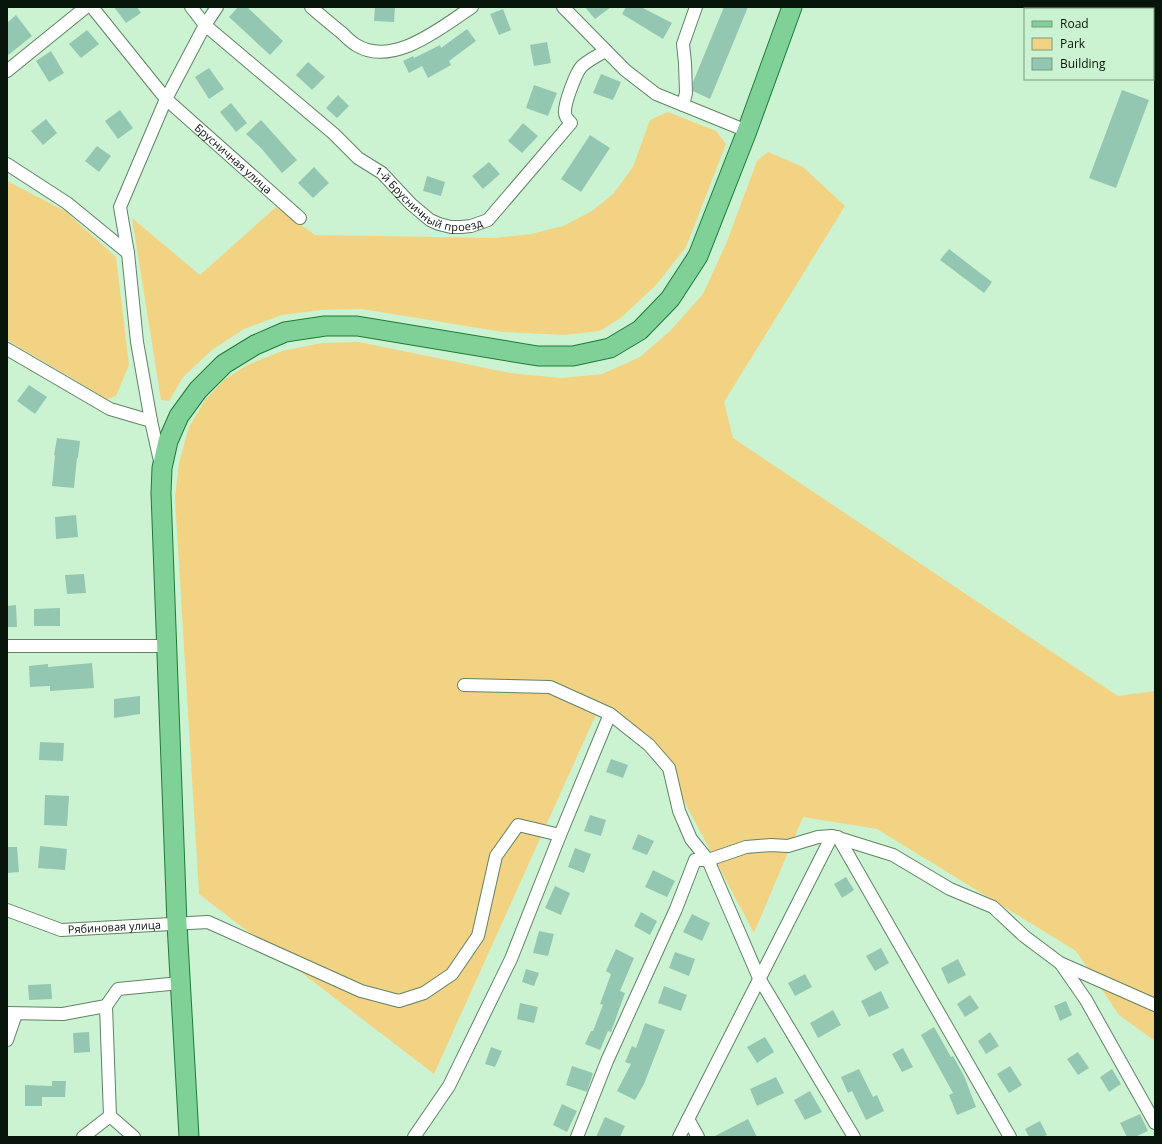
<svg xmlns="http://www.w3.org/2000/svg" width="1162" height="1144" font-family="'Open Sans',sans-serif">
	<rect width="100%" height="100%" fill="#ccf3d1"/>
	<g fill="#f2d383">
		<path d="M668,112L716,131L726,144L686,247L657,284L622,317L600,331L565,335L503,332L362,309L322,310L282,315L244,329L212,350L183,377L169,401L161,400L132,218L200,275L276,207L315,235L495,238L531,234L563,226L592,211L614,193L633,167L650,120Z"/>
		<path d="M768,152L803,167L845,206L724,402L733,438L1118,696L1155,691V1041L1119,1015L1076,951L877,829L803,817L754,933L649,735L598,710L434,1074L199,894L175,498L179,463L189,427L205,400L224,380L247,365L282,351L322,343L359,342L510,373L561,378L602,374L640,357L670,331L703,294L726,244L757,161Z"/>
		<path d="M7,181L65,211L116,257L129,365L116,396L107,399L7,340Z"/>
	</g>
	<g fill="#94c7b2">
		<path d="M114,7H137L141,13L126,23Z"/>
		<path d="M238,7H247L283,41L270,55L229,17Z"/>
		<path d="M375,7H395L394,22L374,21Z"/>
		<path d="M585,7H611L595,19Z"/>
		<path d="M626,7H641L672,23L663,39L622,14Z"/>
		<path d="M724,7H748L710,99L693,91V82Z"/>
		<path d="M503,9L511,30L499,35L490,14Z"/>
		<path d="M16,15L32,36L7,56V23Z"/>
		<path d="M467,29L476,41L449,61L451,65L428,78L422,66L409,73L403,61L413,56L414,58L440,45L441,48Z"/>
		<path d="M87,30L99,44L81,58L69,44Z"/>
		<path d="M547,42L551,63L534,66L530,45Z"/>
		<path d="M51,51L64,73L49,82L36,61Z"/>
		<path d="M308,62L325,77L312,90L296,75Z"/>
		<path d="M209,68L224,89L209,99L195,77Z"/>
		<path d="M601,74L621,82L613,100L593,93Z"/>
		<path d="M534,85L557,93L548,116L526,108Z"/>
		<path d="M1122,90L1149,100L1116,188L1089,178Z"/>
		<path d="M338,95L349,106L337,118L326,108Z"/>
		<path d="M231,103L247,123L236,132L220,112Z"/>
		<path d="M120,110L133,128L118,139L105,121Z"/>
		<path d="M46,119L57,133L43,145L31,131Z"/>
		<path d="M261,120L297,160L282,173L261,148L246,134Z"/>
		<path d="M523,123L538,136L522,153L508,141Z"/>
		<path d="M590,135L610,148L581,192L561,179Z"/>
		<path d="M97,146L111,156L99,172L85,161Z"/>
		<path d="M489,162L500,174L483,189L472,176Z"/>
		<path d="M314,167L329,183L313,198L298,183Z"/>
		<path d="M427,176L445,182L441,196L423,191Z"/>
		<path d="M949,249L992,282L984,293L940,260Z"/>
		<path d="M29,385L47,397L35,414L17,401Z"/>
		<path d="M57,438L80,441L78,458H77L74,488L52,486L55,455H54Z"/>
		<path d="M76,515L78,537L56,539L55,517Z"/>
		<path d="M84,574L86,593L67,594L65,575Z"/>
		<path d="M16,605L17,627H7V606Z"/>
		<path d="M60,608V626H34V609Z"/>
		<path d="M92,663L94,688L50,691V686L30,687L29,666L48,664V667Z"/>
		<path d="M140,696V714L114,718V699Z"/>
		<path d="M40,742L64,743L63,761L39,760Z"/>
		<path d="M611,759L628,765L623,778L606,772Z"/>
		<path d="M45,795L69,796L67,826L44,825Z"/>
		<path d="M590,815L606,820L601,836L584,831Z"/>
		<path d="M638,834L654,841L647,855L632,849Z"/>
		<path d="M40,846L67,849L65,870L38,868Z"/>
		<path d="M7,847H17L19,872L7,873Z"/>
		<path d="M575,848L591,854L584,873L568,867Z"/>
		<path d="M653,870L675,881L667,897L645,887Z"/>
		<path d="M846,877L854,890L842,898L834,884Z"/>
		<path d="M555,886L570,893L561,915L545,908Z"/>
		<path d="M641,912L657,921L650,935L634,926Z"/>
		<path d="M692,914L710,923L702,941L683,932Z"/>
		<path d="M539,931L554,934L548,956L533,953Z"/>
		<path d="M881,948L889,963L875,971L866,956Z"/>
		<path d="M616,949L634,958L620,991L625,993L611,1032L608,1031L600,1050L585,1044L591,1031H593L603,1005L600,1004L611,974L606,971Z"/>
		<path d="M675,952L695,959L689,976L669,968Z"/>
		<path d="M958,959L966,975L948,984L941,968Z"/>
		<path d="M526,969L539,973L534,986L522,982Z"/>
		<path d="M805,974L812,987L795,996L788,983Z"/>
		<path d="M51,984L52,999L29,1000L28,985Z"/>
		<path d="M664,986L687,995L681,1011L658,1003Z"/>
		<path d="M881,991L889,1008L869,1017L861,1001Z"/>
		<path d="M970,995L979,1008L965,1017L957,1004Z"/>
		<path d="M1066,1001L1072,1015L1060,1021L1054,1006Z"/>
		<path d="M520,1003L538,1007L534,1023L517,1019Z"/>
		<path d="M833,1010L841,1025L818,1038L810,1023Z"/>
		<path d="M645,1023L665,1030L644,1084L635,1100L617,1091L631,1064L625,1062L632,1046L636,1048Z"/>
		<path d="M934,1027L951,1057L953,1056L964,1076L976,1107L957,1115L949,1095L953,1093L921,1035Z"/>
		<path d="M89,1032L90,1052L74,1053L73,1033Z"/>
		<path d="M990,1032L999,1046L986,1054L978,1041Z"/>
		<path d="M765,1037L774,1052L757,1063L747,1047Z"/>
		<path d="M491,1047L502,1051L495,1067L485,1064Z"/>
		<path d="M903,1048L913,1067L902,1072L892,1054Z"/>
		<path d="M1078,1052L1089,1068L1078,1075L1067,1059Z"/>
		<path d="M572,1066L593,1073L587,1092L566,1085Z"/>
		<path d="M1010,1066L1022,1085L1009,1093L997,1074Z"/>
		<path d="M859,1069L873,1097L877,1095L884,1111L866,1120L852,1091L848,1093L841,1077Z"/>
		<path d="M1112,1069L1121,1084L1109,1092L1100,1077Z"/>
		<path d="M776,1077L784,1093L757,1106L750,1089Z"/>
		<path d="M52,1081H66L65,1097H42V1106H25V1085L52,1086Z"/>
		<path d="M810,1091L822,1112L805,1120L794,1100Z"/>
		<path d="M562,1104L577,1111L567,1132L553,1125Z"/>
		<path d="M1140,1114L1148,1131L1135,1137H1127L1120,1123Z"/>
		<path d="M605,1117L625,1126L620,1137H596Z"/>
		<path d="M748,1119L757,1137H713Z"/>
		<path d="M1040,1121L1047,1135L1042,1137H1029L1025,1129Z"/>
	</g>
	<g fill="none" stroke-linecap="round" stroke-linejoin="round">
		<defs>
			<g id="street">
				<path id="s1" d="M92,7L166,99L300,218"/>
				<path id="s2" d="M191,7L205,25L334,134L358,158L382,173L411,204L430,220L439,224L451,227H461L471,226L488,220L571,123C568,120 565,117 565,113C564,104 576,72 582,66C589,60 598,55 606,51"/>
				<path d="M311,7C321,16 331,24 342,33C346,37 351,42 356,45C393,68 442,27 472,7"/>
				<path d="M563,7L625,70L656,94L747,131"/>
				<path d="M7,71L86,7"/>
				<path d="M683,105L686,93L685,63L683,44L696,7"/>
				<path d="M7,164L67,203L128,253"/>
				<path d="M7,349L110,409L151,421"/>
				<path d="M160,461L151,421L137,342L128,253L120,207L166,99L205,25L217,7"/>
				<path d="M7,646H167"/>
				<path d="M464,685L550,687L610,714L649,745L669,768L679,811L691,839L708,860L746,847L771,845L788,846L818,837L832,836L893,855L950,889L993,907L1024,936L1060,963L1155,1005"/>
				<path d="M838,837L1010,1137"/>
				<path id="s3" d="M7,910L61,930L208,922L361,991L399,1001L424,993L452,974L478,936L496,856L518,825L560,835"/>
				<path d="M1061,964L1086,1000L1155,1123"/>
				<path d="M106,1006L118,989L180,983"/>
				<path d="M7,1013L63,1014L106,1006L110,1116L83,1137"/>
				<path d="M7,1040L16,1014"/>
				<path d="M110,1116L134,1137"/>
				<path d="M688,1119L698,1137"/>
				<path d="M414,1137L449,1086L511,959L560,835L610,714"/>
				<path d="M577,1137L607,1061L676,909L695,860H708L759,978L854,1137"/>
				<path d="M679,1137L832,836"/>
			</g>
			<path id="primary" d="M189,1137L177,924L161,493L162,468L168,441L179,416L198,390L224,364L255,345L285,332L325,326H357L538,356H573L610,348L640,330L670,299L698,256L747,131L792,7"/>
		</defs>
		<use href="#street" stroke="#608365" stroke-width="14"/>
		<use href="#primary" stroke="#1d7b38" stroke-width="21"/>
		<use href="#street" stroke="#fff" stroke-width="12"/>
		<use href="#primary" stroke="#7fd197" stroke-width="19"/>
	</g>
	<g text-anchor="middle" stroke-width="3" stroke-linejoin="round" paint-order="stroke">
		<g font-size="11" fill="#071409" stroke="#ccf3d1">
			<text dy="4" stroke="none"><textPath href="#s1" startOffset="208">Брусничная улица</textPath></text>
			<text dy="4" stroke="none"><textPath href="#s2" startOffset="311">1-й Брусничный проезд</textPath></text>
			<text dy="4" stroke="none"><textPath href="#s3" startOffset="111">Рябиновая улица</textPath></text>
		</g>
	</g>
	<rect width="1162" height="1144" fill="none" stroke="#071409" stroke-width="16"/>
	<rect x="1024" y="8" width="130" height="72" fill="#ccf3d1" stroke="#7d9a81"/>
	<rect x="1032" y="21" width="20" height="6" fill="#7fd197" stroke="#7d9a81"/>
	<text x="1060" y="28" font-size="12" fill="#071409">Road</text>
	<rect x="1032" y="38" width="20" height="12" fill="#f2d383" stroke="#7d9a81"/>
	<text x="1060" y="48" font-size="12" fill="#071409">Park</text>
	<rect x="1032" y="58" width="20" height="12" fill="#94c7b2" stroke="#7d9a81"/>
	<text x="1060" y="68" font-size="12" fill="#071409">Building</text>
</svg>
